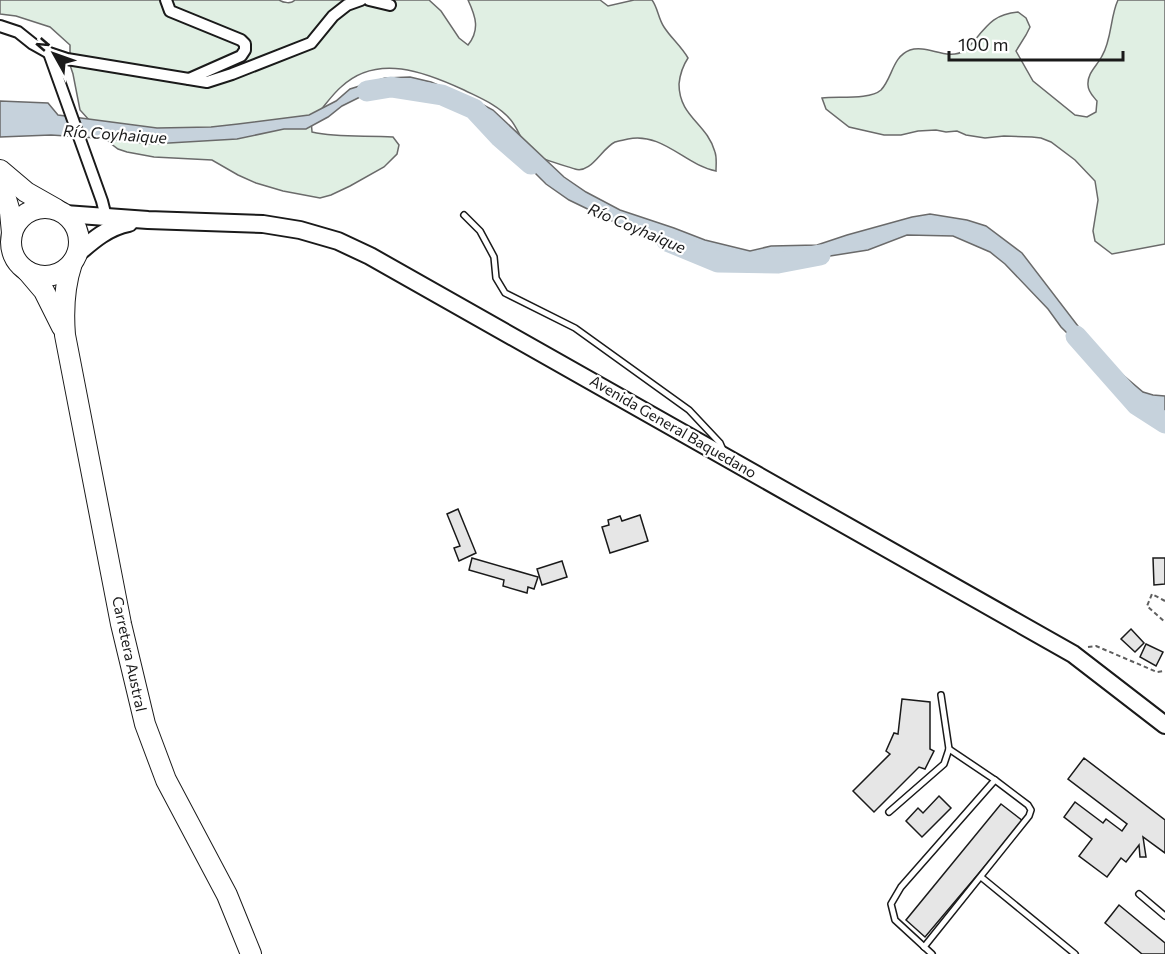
<svg xmlns="http://www.w3.org/2000/svg" width="1165" height="954" font-family="Commissioner,sans-serif">
	<rect width="100%" height="100%" fill="#fff"/>
	<g fill="#e0efe3" stroke="#6a6a6a" stroke-width="1.5">
		<path d="M0,0H279C284,3 291,4 295,0H429L441,11L459,38L468,45C480,30 476,17 468,0H600L608,6L634,0H652C658,8 658,18 664,27C671,38 681,46 688,58C682,67 680,74 679,84C679,117 707,123 715,152C717,158 716,164 716,171C685,165 663,132 628,139C624,140 618,141 615,142C601,149 591,174 575,169C566,166 539,159 533,153C522,145 519,129 510,119C498,105 480,98 464,90C425,72 377,53 341,87C335,92 315,116 312,123C311,125 312,129 312,132C339,138 366,135 393,137L399,145L397,154L384,167L350,186L331,195L320,198L283,191L256,183L238,175L212,160L154,157L127,152L118,149L110,143L80,110L73,74L70,65V45L50,27L16,16L0,14Z"/>
		<path d="M1118,0H1165V244L1112,254L1095,241L1093,231L1098,200L1095,181L1075,160L1051,142L1041,138L1032,137L1004,136L985,138L966,135L957,131L946,132L936,130L918,131L901,135H884L849,127L826,109L822,98C837,96 870,100 881,90C893,77 892,57 910,50C927,44 947,61 964,51C968,49 971,44 974,41C988,24 995,14 1018,12L1026,18L1030,27L1026,35L1016,51L1033,81L1075,115L1087,117L1096,112L1097,101C1093,96 1088,92 1088,85C1087,73 1097,66 1102,56C1112,39 1110,17 1118,0Z"/>
	</g>
	<path fill="#c6d2dc" stroke="#6a6a6a" stroke-width="1.5" d="M410,77L431,82L476,101L493,110L564,177L586,192L620,210L674,228L705,240L750,251L771,246L817,245L847,235L912,217L930,214L967,220L986,226L1022,253L1094,347L1123,375L1143,392L1153,395L1165,396V430L1145,413L1139,402L1130,392L1104,366L1079,345L1061,327L1048,309L1005,264L990,252L953,236L907,235L868,250L811,259L753,264L714,257L671,246L629,229L569,200L546,184L531,169L496,130L470,112L432,90L401,85L360,97L342,106L328,117L306,129H284L237,139L152,144L97,138L51,135L0,137V101L48,103L58,115L157,128L211,127L238,124L309,115L336,101L350,89L385,78Z"/>
	<g fill="none" stroke-linecap="round" stroke-linejoin="round">
		<g stroke="#c6d2dc" stroke-width="21">
			<path d="M367,91L391,87L442,95L474,109L500,137L531,164"/>
			<path d="M667,241L718,262L778,263L820,255"/>
			<path d="M1076,336L1137,405L1165,423"/>
		</g>
	</g>
	<g fill="#e6e6e6" stroke="#1a1a1a" stroke-width="1.5">
		<path d="M458,509L476,553L459,561L454,548L460,546L447,514Z"/>
		<path d="M640,515L648,541L610,553L602,527L609,525L608,520L620,516L622,521Z"/>
		<path d="M472,558L538,577L534,589L528,587L527,593L503,586L504,580L469,570Z"/>
		<path d="M1153,558H1165V584L1154,585Z"/>
		<path d="M562,561L567,577L542,585L537,569Z"/>
		<path d="M1131,629L1144,643L1135,652L1121,639Z"/>
		<path d="M1146,644L1163,652L1156,666L1140,657Z"/>
		<path d="M902,699L930,702V749L934,751L925,769L919,767L874,812L853,791L890,754L886,751L894,733L898,734Z"/>
		<path d="M1084,758L1165,820V853L1143,837L1146,857H1140L1139,845L1126,862L1121,858L1107,877L1079,856L1092,839L1064,817L1075,802L1103,823L1106,819L1122,831L1127,824L1068,779Z"/>
		<path d="M939,796L951,808L922,837L906,821L918,808L923,813Z"/>
		<path d="M1001,804L1023,821L925,937L906,920Z"/>
		<path d="M1119,905L1165,943V954H1142L1105,923Z"/>
	</g>
	<g fill="none" stroke-linecap="round" stroke-linejoin="round">
		<defs>
			<g id="lane">
				<path d="M464,215L480,231L494,257L496,278L505,293L575,328L689,410L720,443L723,450"/>
				<path d="M889,812L944,764L949,749L941,695"/>
				<path d="M981,877L1075,954"/>
				<path d="M1139,894L1165,916"/>
				<path d="M924,947L1029,816L1031,810L1028,805L995,780L949,749"/>
				<path d="M932,954L895,920L891,904L901,887L995,780"/>
			</g>
			<g id="street">
				<path d="M166,0L170,11L241,40L245,44V50L241,56L189,79"/>
				<path d="M369,0L390,5"/>
				<path d="M0,26L18,32L33,44L49,53L67,59L207,82L232,74L311,43L333,16L347,5L361,0"/>
				<path d="M49,53L102,201L106,217"/>
			</g>
			<g id="primary">
				<path d="M65,214L148,220L263,224L300,230L338,241L370,256L1073,654L1165,725"/>
				<path d="M77,254C93,240 108,227 129,223"/>
			</g>
			<g id="highway">
				<path d="M0,170L26,192L56,209"/>
				<path d="M0,179L10,212L12,233"/>
				<circle cx="45" cy="242" r="34"/>
				<path d="M72,263C64,287 63,310 65,335L121,624L145,724L166,780L227,895L251,954"/>
				<path d="M27,271L44,291L62,327"/>
			</g>
		</defs>
		<use href="#lane" stroke="#1a1a1a" stroke-width="8"/>
		<use href="#street" stroke="#1a1a1a" stroke-width="14"/>
		<use href="#primary" stroke="#1a1a1a" stroke-width="20"/>
		<use href="#highway" stroke="#1a1a1a" stroke-width="22"/>
		<g stroke="#5f5f5f" stroke-width="2" stroke-dasharray="4.5 3" stroke-linecap="butt">
			<path d="M1165,601L1152,594L1147,606L1165,622"/>
			<path d="M1088,647L1096,646L1157,672L1165,671"/>
		</g>
		<use href="#lane" stroke="#fff" stroke-width="5"/>
		<use href="#street" stroke="#fff" stroke-width="10"/>
		<use href="#primary" stroke="#fff" stroke-width="16"/>
		<use href="#highway" stroke="#fff" stroke-width="20"/>
	</g>
	<g text-anchor="middle" stroke-width="4.5" stroke-linejoin="round" paint-order="stroke">
		<g font-size="15" fill="#1a1a1a" stroke="#fff">
			<text transform="translate(673 427) rotate(30)" y="5">Avenida General Baquedano</text>
			<text transform="translate(129 654) rotate(78)" y="5">Carretera Austral</text>
		</g>
		<g font-size="16" font-style="italic" fill="#1a1a1a" stroke="#fff">
			<text transform="translate(115 134) rotate(4)" y="6">Río Coyhaique</text>
			<text transform="translate(637 228) rotate(23)" y="6">Río Coyhaique</text>
		</g>
	</g>
	<g transform="translate(54 54) rotate(310)" stroke="#ffffff" stroke-width="4.5" paint-order="stroke">
	<path d="M0-4.5L10 22L0 15L-10 22Z" fill="#1a1a1a"/>
	<text y="-9" font-size="16" font-weight="bold" text-anchor="middle" fill="#1a1a1a">N</text>
	</g>
	<path d="M949 51v9h174v-9" fill="none" stroke="#1a1a1a" stroke-width="3"/>
	<text x="958" y="51" font-size="18" fill="#1a1a1a" stroke="#ffffff" stroke-width="4.5" paint-order="stroke">100 m</text>
</svg>
